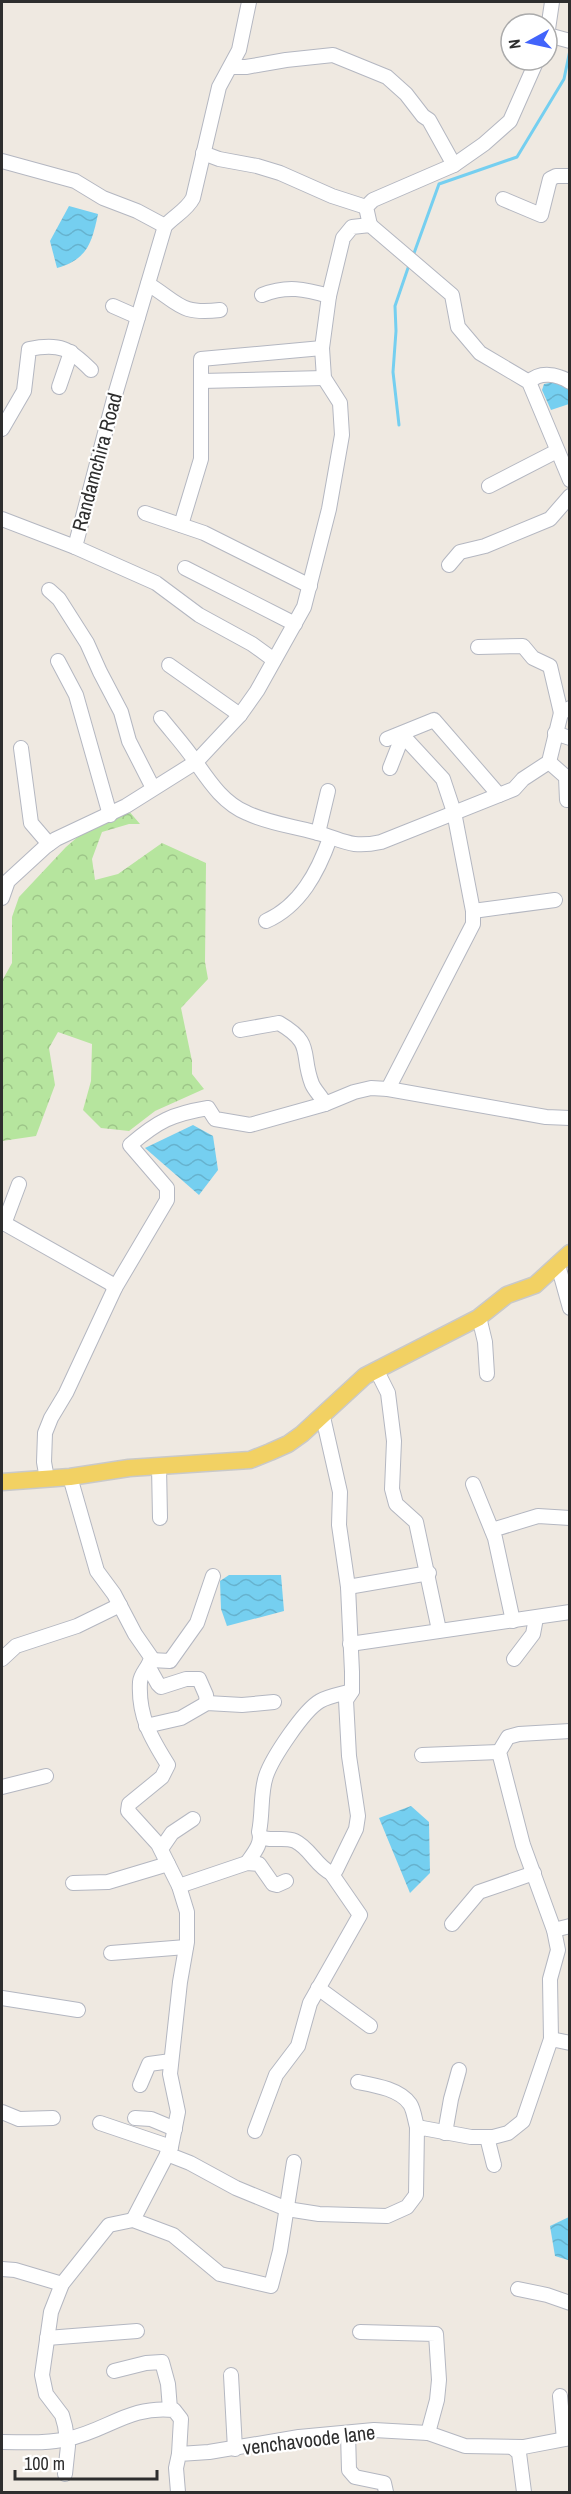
<svg xmlns="http://www.w3.org/2000/svg" width="571" height="2494" font-family="'Archivo Narrow',sans-serif">
	<defs>
		<pattern id="forest-crowns" width="20" height="18" patternUnits="userSpaceOnUse" patternTransform="scale(1.5)"><rect width="20" height="18" fill="#b6e59e"/><path d="M2 6a3 3 0 1 1 6 0M12 15a3 3 0 1 1 6 0" fill="none" stroke="#9dc588"/></pattern>
		<pattern id="water-waves" width="16" height="10" patternUnits="userSpaceOnUse" patternTransform="scale(1.5)"><rect width="16" height="10" fill="#75cff0"/><path d="M0 5q4-4 8 0t8 0" fill="none" stroke="#66b2ce"/></pattern>
	</defs>
	<rect width="100%" height="100%" fill="#efe9e1"/>
	<path fill="url(#forest-crowns)" d="M128,810L140,824H129L102,832L92,859L95,880L118,874L162,843L206,863L205,962L208,979L181,1008L192,1061V1074L204,1089L155,1111L129,1131L101,1128L83,1110L91,1081L92,1044L58,1032L49,1048L55,1085L36,1136L2,1141V981L12,963V917L19,897L66,847L87,829Z"/>
	<g fill="url(#water-waves)">
		<path d="M69,206L98,214C92,242 88,259 57,268L50,241Z"/>
		<path d="M554,382L569,383V404L551,410L542,390L544,384Z"/>
		<path d="M193,1125L213,1136L218,1170L199,1195L145,1148Z"/>
		<path d="M229,1575H281L284,1611L227,1626L221,1609L220,1581Z"/>
		<path d="M411,1806L429,1822L430,1873L410,1893L379,1818Z"/>
		<path d="M569,2217L570,2259L568,2260L555,2256L550,2226Z"/>
	</g>
	<g fill="none" stroke-linecap="round" stroke-linejoin="round">
		<g stroke="#75cff0" stroke-width="3">
			<path d="M413,256L439,184L517,157L564,79L570,50"/>
			<path d="M399,425L393,372L396,331L395,306L408,268"/>
		</g>
		<defs>
			<g id="minor">
				<path d="M249,2L239,50L219,87L193,198C187,210 174,216 165,226L115,395L75,547L156,583L199,615L252,644L274,660"/>
				<path d="M548,35L570,41"/>
				<path d="M547,36L552,2"/>
				<path d="M231,67H246L286,60L333,55L387,77L406,94L423,116L429,120L454,165"/>
				<path d="M203,153L219,159L257,166L280,173L332,196L366,207"/>
				<path d="M2,161L75,181L103,198L137,211L165,226"/>
				<path d="M503,199L541,215L550,179L556,176H570"/>
				<path d="M370,225L366,207L373,200L454,165L484,144L510,121L537,60"/>
				<path d="M148,284C179,303 180,315 220,310"/>
				<path d="M262,295C287,285 305,289 329,296"/>
				<path d="M113,306L138,317"/>
				<path d="M201,381L324,378"/>
				<path d="M529,382C540,371 557,374 570,382"/>
				<path d="M59,387L71,352"/>
				<path d="M2,429L24,391L29,349C60,343 69,348 91,370"/>
				<path d="M489,486L557,451"/>
				<path d="M145,513L204,533L310,586"/>
				<path d="M2,519L75,547"/>
				<path d="M181,525L201,459V359L322,348"/>
				<path d="M449,565L460,552L485,546L550,519L570,496"/>
				<path d="M185,568L295,624"/>
				<path d="M49,590L59,599L87,643L100,672L121,712L129,741L153,788"/>
				<path d="M478,647L523,646L533,658L550,666L561,713"/>
				<path d="M58,661L76,695L110,815"/>
				<path d="M169,665L240,715"/>
				<path d="M161,718C172,732 185,746 195,761C209,781 223,803 247,813C268,823 292,826 314,832C343,839 348,849 381,842L514,789L523,779L549,762L561,713L570,708"/>
				<path d="M555,733L570,738"/>
				<path d="M387,739L434,720L499,795"/>
				<path d="M21,748L31,823L49,844"/>
				<path d="M549,762L566,777L567,800"/>
				<path d="M318,833L328,791"/>
				<path d="M2,898L8,881L45,847L56,839L126,806L196,762L240,715L257,691L304,607L329,509L342,435L340,403L324,378L322,348L329,296L343,238L352,227L370,225L452,295L458,327L480,353L529,382L570,480"/>
				<path d="M473,911L555,900"/>
				<path d="M266,921C300,906 318,872 330,838"/>
				<path d="M240,1030L279,1023C315,1044 300,1053 312,1084C315,1091 322,1097 325,1104"/>
				<path d="M388,1089L473,924V911L454,812L443,779L406,739L401,740L390,768"/>
				<path d="M2,1222L110,1283L115,1288"/>
				<path d="M4,1224L19,1184"/>
				<path d="M558,1265L570,1308"/>
				<path d="M479,1317L485,1342L487,1374"/>
				<path d="M377,1371L388,1393L394,1441L392,1489L396,1504L416,1522L439,1630"/>
				<path d="M159,1466L160,1518"/>
				<path d="M70,1477L97,1571L114,1594L135,1634L151,1657C150,1667 141,1672 140,1682C138,1716 151,1738 168,1765L162,1777L129,1804L128,1811L158,1844L179,1886L187,1912V1942L180,1982L170,2074L178,2112L171,2147L133,2220"/>
				<path d="M47,1479L44,1462L45,1433L51,1418L66,1393L115,1288L167,1200V1188L130,1145C158,1121 172,1114 208,1108L215,1119L250,1125L325,1104L354,1092L371,1088L388,1089L546,1117L570,1118"/>
				<path d="M473,1484L495,1538L513,1621"/>
				<path d="M492,1530L538,1516L570,1518"/>
				<path d="M348,1587L429,1573"/>
				<path d="M350,1644L570,1612"/>
				<path d="M2,1659L16,1646L77,1626L120,1605"/>
				<path d="M514,1659L533,1634L536,1618"/>
				<path d="M151,1660L170,1661L197,1623L213,1576"/>
				<path d="M148,1666L158,1684L161,1687L186,1679H199L206,1695L207,1703"/>
				<path d="M146,1726L181,1718L207,1703L242,1705L274,1702"/>
				<path d="M422,1755L499,1752"/>
				<path d="M2,1787L46,1776"/>
				<path d="M261,1837C271,1842 284,1836 295,1841C310,1848 316,1866 331,1873L336,1870L356,1829L358,1816L349,1756L346,1700L352,1691V1672L348,1587L339,1525L340,1492L323,1417"/>
				<path d="M161,1849L172,1833L193,1819"/>
				<path d="M247,1863C253,1854 263,1843 259,1832C263,1813 260,1794 266,1776C272,1758 304,1710 320,1701C329,1696 342,1694 352,1691"/>
				<path d="M73,1883L108,1882L168,1864"/>
				<path d="M179,1886L247,1863L259,1864L273,1884L277,1885L286,1881"/>
				<path d="M452,1924L479,1892L534,1873"/>
				<path d="M554,1930L570,1926"/>
				<path d="M111,1953L186,1947"/>
				<path d="M318,1988L370,2026"/>
				<path d="M2,1998L78,2010"/>
				<path d="M551,2039L550,1979L558,1950L554,1930L523,1845L499,1752L508,1737L519,1734L570,1731"/>
				<path d="M358,2082C374,2085 400,2089 410,2104C414,2110 415,2121 417,2127"/>
				<path d="M140,2085L149,2064L171,2061"/>
				<path d="M2,2112L19,2119L53,2118"/>
				<path d="M135,2118L151,2119L175,2129"/>
				<path d="M100,2123L171,2147"/>
				<path d="M255,2131L276,2075L298,2046L310,2003L360,1915L331,1873"/>
				<path d="M445,2133L451,2099L459,2070"/>
				<path d="M487,2137L494,2165"/>
				<path d="M167,2154L190,2163L236,2188L287,2209L319,2214L387,2216L407,2207L416,2195L417,2127L471,2137H493L508,2133L523,2121L551,2039L570,2043"/>
				<path d="M2,2269L15,2270L62,2284"/>
				<path d="M518,2289L547,2295L570,2303"/>
				<path d="M360,2332L436,2334L439,2380L437,2400L428,2433"/>
				<path d="M47,2338L137,2331"/>
				<path d="M114,2371L146,2363L162,2362L168,2384L170,2409"/>
				<path d="M231,2375L235,2449"/>
				<path d="M560,2396L564,2439"/>
				<path d="M348,2433L349,2470L355,2477L384,2483L386,2492"/>
				<path d="M2,2442C23,2442 46,2444 67,2439C107,2431 129,2405 174,2410L181,2419L179,2454"/>
				<path d="M512,2447L519,2453L524,2492"/>
				<path d="M65,2474L68,2446L65,2426L62,2415L46,2394L42,2375L51,2312L62,2284L109,2225L133,2220L173,2235L220,2274L271,2286L280,2251L294,2162"/>
				<path d="M178,2492L176,2468L179,2454L209,2452L299,2437L374,2430L428,2433L465,2446L523,2447L570,2438"/>
			</g>
			<path id="major" d="M2,1482L70,1477L129,1468L250,1460L270,1452L288,1444L302,1434L365,1376L478,1318L507,1295L535,1285L570,1253"/>
		</defs>
		<use href="#minor" stroke="#b4b7c1" stroke-width="16"/>
		<use href="#major" stroke="#c9c9c9" stroke-width="19"/>
		<use href="#minor" stroke="#fff" stroke-width="14"/>
		<use href="#major" stroke="#f2d163" stroke-width="16"/>
	</g>
	<g text-anchor="middle" stroke-width="4.5" stroke-linejoin="round" paint-order="stroke">
		<g font-size="20" fill="#2e2e2e" stroke="#fff">
			<text transform="translate(97 462) rotate(-75)" y="7">Randamchira Road</text>
			<text transform="translate(309 2440) rotate(-7)" y="7">venchavoode lane</text>
		</g>
	</g>
	<rect width="571" height="2494" fill="none" stroke="#2e2e2e" stroke-width="6"/>
	<g transform="translate(529 42) rotate(262)"><circle r="28" fill="#ffffff" stroke="#ababab" stroke-width="1.5"/>
	<path d="M0-4.5L10 22L0 15L-10 22Z" fill="#4264fb"/>
	<text y="-9" font-size="16" font-weight="bold" text-anchor="middle" fill="#2e2e2e">N</text>
	</g>
	<path d="M15 2470v9h142v-9" fill="none" stroke="#2e2e2e" stroke-width="3"/>
	<text x="24" y="2470" font-size="18" fill="#2e2e2e" stroke="#ffffff" stroke-width="4.5" paint-order="stroke">100 m</text>
</svg>
